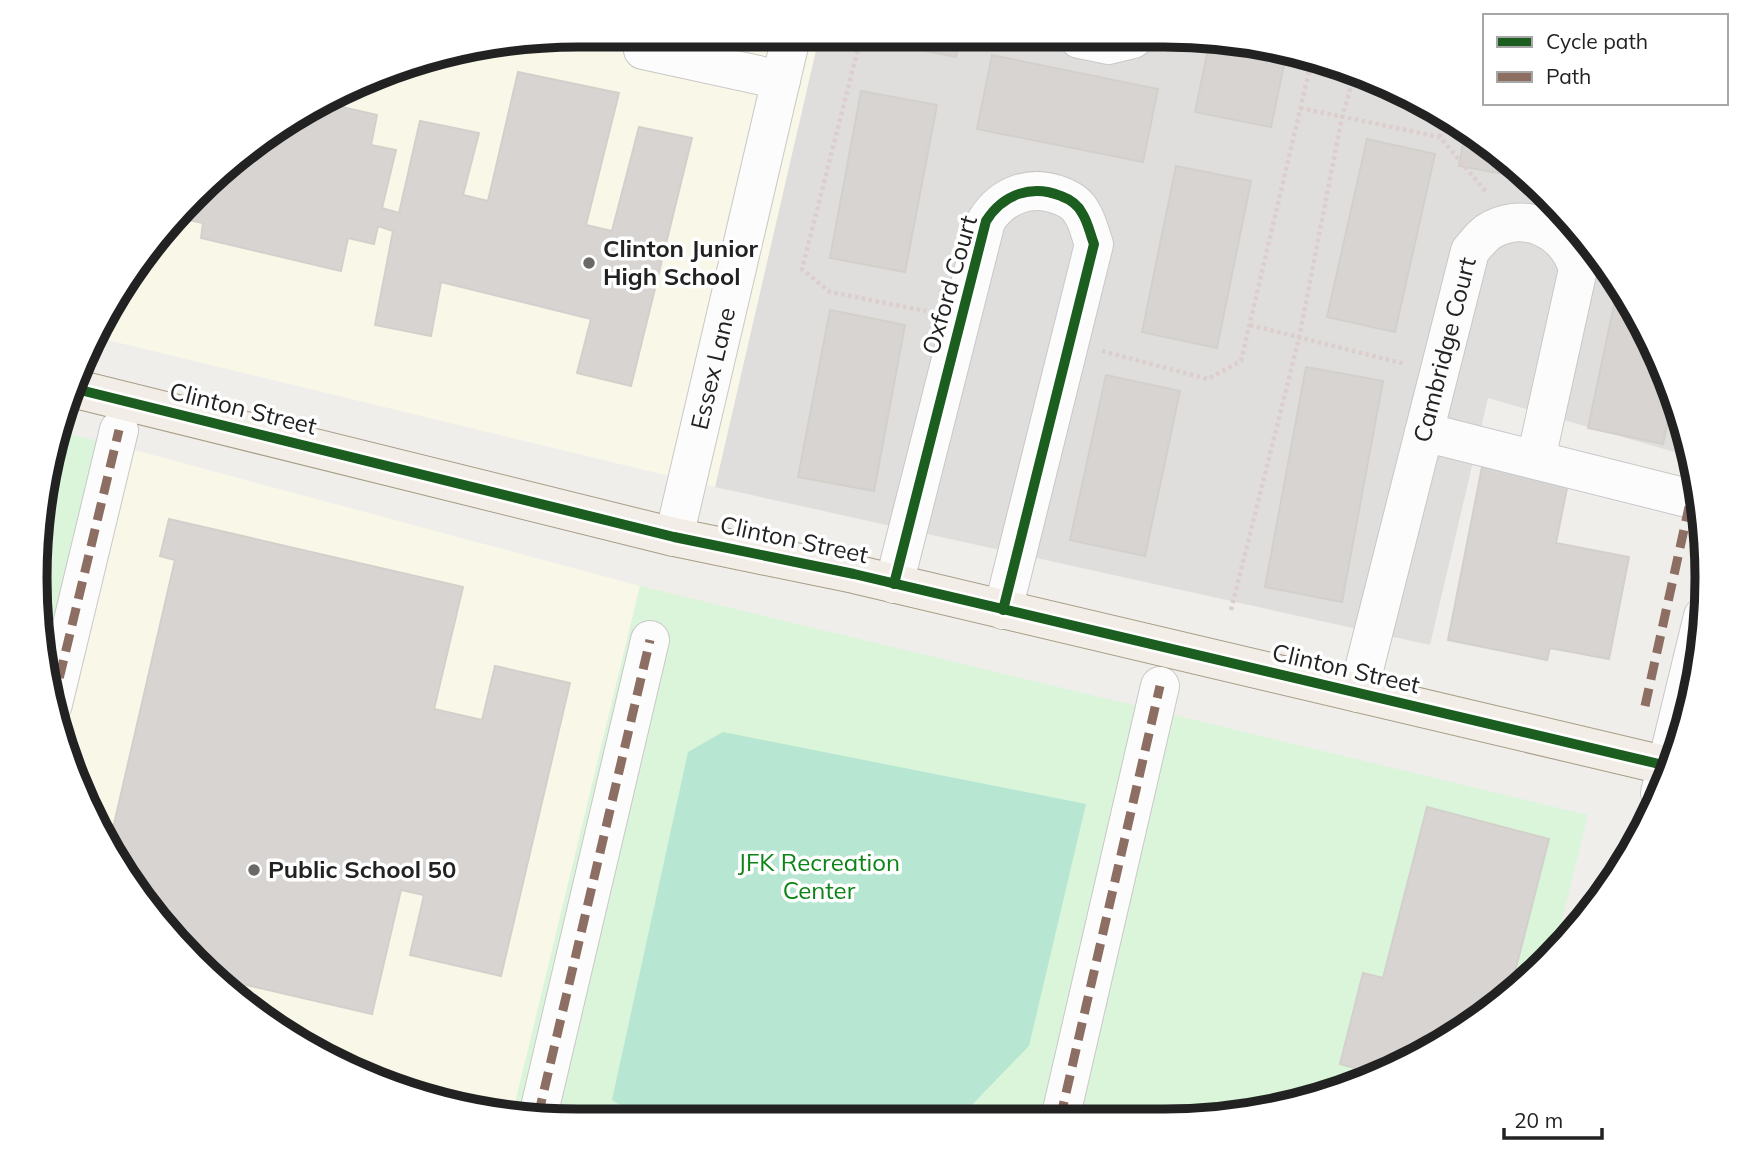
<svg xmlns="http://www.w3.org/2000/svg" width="1742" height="1156" font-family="Mulish,sans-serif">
	<rect width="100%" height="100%" fill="#f0eeeb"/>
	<path fill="#dfdedc" d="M819,37L1235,40L1404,91L1522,170L1595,248L1651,338L1689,438L1692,457L1488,398L1430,645L715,487Z"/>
	<g fill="#f8f7e8">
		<path d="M578,35L819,37L715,487L95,337L147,247L276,127L404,64Z"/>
		<path d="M127,448L640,586L512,1116L338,1065L220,986L108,850L61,724Z"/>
	</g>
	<g fill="#daf5da">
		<path d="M62,432L127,448L61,724L46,684L36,542Z"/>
		<path d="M640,586L1588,815L1554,953L1494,1009L1404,1065L1304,1103L1199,1120L512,1116Z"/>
	</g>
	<path fill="#b7e6d2" d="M723,732L1086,804L1029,1046L962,1115L952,1119L639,1117L612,1100L688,752Z"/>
	<g fill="#d7d4d2" stroke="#d3d0cc" stroke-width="2">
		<path d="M882,37L960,38L956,57L881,42Z"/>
		<path d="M1210,40H1235L1286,55L1271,127L1195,112Z"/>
		<path d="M992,55L1158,89L1143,162L977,129Z"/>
		<path d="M518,72L619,93L586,225L612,231L639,127L692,138L631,386L577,373L591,319L441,282L431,336L375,325L393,231L378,226L374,244L348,238L341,271L201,238L203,223L179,218L276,127L325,103L377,115L371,145L396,150L382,208L399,213L420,121L479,133L463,195L488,201Z"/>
		<path d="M861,91L937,105L905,272L830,258Z"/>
		<path d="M1465,132L1522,170L1531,179L1459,166Z"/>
		<path d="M1367,139L1435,154L1395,332L1327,317Z"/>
		<path d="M1176,166L1251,181L1217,348L1142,332Z"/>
		<path d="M1618,286L1651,338L1673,396L1663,444L1588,428Z"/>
		<path d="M830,310L905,325L874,491L798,477Z"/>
		<path d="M1306,367L1383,381L1342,602L1265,587Z"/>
		<path d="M1106,375L1180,391L1145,556L1070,540Z"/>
		<path d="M1482,467L1568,483L1556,543L1629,557L1609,659L1550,648L1547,660L1448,640Z"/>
		<path d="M169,519L463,587L434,709L482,720L495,666L570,683L501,976L410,955L424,895L401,890L372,1014L212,977L108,850L175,560L160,556Z"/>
		<path d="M1427,807L1549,839L1509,995L1494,1009L1404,1065L1372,1077L1373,1073L1340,1064L1363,973L1383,978Z"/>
	</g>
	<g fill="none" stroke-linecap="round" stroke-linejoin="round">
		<defs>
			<g id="minor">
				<path d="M1079,39L1108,45L1133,39"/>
				<path d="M643,50L781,80"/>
				<path d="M1424,432L1699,501"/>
				<path id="s1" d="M674,537L791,37"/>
				<path d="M894,584L986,221C1003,194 1032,184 1061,196C1069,199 1078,205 1082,213C1088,222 1090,234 1094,244L1003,610"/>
				<path id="s2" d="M1358,693L1470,251C1477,243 1483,234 1493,229C1529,211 1567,232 1578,269L1536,459"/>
				<path d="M53,704L119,430"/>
				<path d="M1660,793L1703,616"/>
				<path d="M538,1116L650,640"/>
				<path d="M1060,1119L1160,686"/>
			</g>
			<path id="major" d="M72,388L674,537L854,574L1672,767"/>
		</defs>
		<use href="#minor" stroke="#c9c8c7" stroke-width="40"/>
		<use href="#major" stroke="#a79c86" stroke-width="40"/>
		<g stroke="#dccecd" stroke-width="4.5" stroke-dasharray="3.5 3.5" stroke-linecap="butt">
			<path d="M861,37L802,269L830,292L926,311"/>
			<path d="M1300,108L1440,137L1487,193"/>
			<path d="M1440,137L1445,118"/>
			<path d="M1250,325L1405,364"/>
			<path d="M1102,351L1208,379L1241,361L1311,63"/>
			<path d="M1231,610L1299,338L1342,117L1354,76"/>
		</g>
		<use href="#minor" stroke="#fdfcfc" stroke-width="38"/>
		<use href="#major" stroke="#f3ede7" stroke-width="38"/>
		<g stroke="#8d6e63" stroke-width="9" stroke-dasharray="18 9" stroke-linecap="butt">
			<path d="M53,704L119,430"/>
			<path d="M1645,706L1689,507"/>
			<path d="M538,1116L650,640"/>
			<path d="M1060,1119L1160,686"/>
		</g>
		<defs>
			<g id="cycleway">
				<path d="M72,388L674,537L854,574L1672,767"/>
				<path d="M894,584L986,221C1003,194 1032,184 1061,196C1069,199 1078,205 1082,213C1088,222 1090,234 1094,244L1003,610"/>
			</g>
		</defs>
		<use href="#cycleway" stroke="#fff" stroke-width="15"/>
		<use href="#cycleway" stroke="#1b5e20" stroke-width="10"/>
	</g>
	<g fill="#6a6968" stroke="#fff" stroke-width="2.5">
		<circle cx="589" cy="263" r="7"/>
		<circle cx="254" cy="870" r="7"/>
	</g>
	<g text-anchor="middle" stroke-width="7" stroke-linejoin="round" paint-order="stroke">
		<g font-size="24" font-weight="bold" fill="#222" stroke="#fff" text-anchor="start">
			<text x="603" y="257">Clinton Junior<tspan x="603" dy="28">High School</tspan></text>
			<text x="268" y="878">Public School 50</text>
		</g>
		<g font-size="24" fill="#222" stroke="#fff">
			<text transform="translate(950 285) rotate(-74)" y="8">Oxford Court</text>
			<text dy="8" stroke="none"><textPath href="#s2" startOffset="354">Cambridge Court</textPath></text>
			<text dy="8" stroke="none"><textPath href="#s1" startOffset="173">Essex Lane</textPath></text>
			<text transform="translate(243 409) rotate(14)" y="8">Clinton Street</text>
			<text transform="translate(794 540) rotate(12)" y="8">Clinton Street</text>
			<text transform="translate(1346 669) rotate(13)" y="8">Clinton Street</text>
		</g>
		<g font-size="24" fill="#0c8416" stroke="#fff">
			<text x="819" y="871">JFK Recreation<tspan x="819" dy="28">Center</tspan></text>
		</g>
	</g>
	<path d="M0 0H1742V1156H0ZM578 47H1164A531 531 0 0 1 1695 578V578A531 531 0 0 1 1164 1109H578A531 531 0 0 1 47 578V578A531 531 0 0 1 578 47Z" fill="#fff" fill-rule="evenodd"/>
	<path fill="none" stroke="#222" stroke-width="9" d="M578 47H1164A531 531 0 0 1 1695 578V578A531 531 0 0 1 1164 1109H578A531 531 0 0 1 47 578V578A531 531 0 0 1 578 47Z"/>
	<rect x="1483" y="14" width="245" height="91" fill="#ffffff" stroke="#a7a7a7" stroke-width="2"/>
	<rect x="1497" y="37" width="35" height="10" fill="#1b5e20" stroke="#a7a7a7" stroke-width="2"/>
	<text x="1546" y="49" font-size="21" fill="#222222">Cycle path</text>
	<rect x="1497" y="72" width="35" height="10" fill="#8d6e63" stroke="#a7a7a7" stroke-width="2"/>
	<text x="1546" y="84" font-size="21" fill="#222222">Path</text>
	<path d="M1504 1128v10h98v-10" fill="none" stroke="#222222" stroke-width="3.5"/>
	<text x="1514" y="1128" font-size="21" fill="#222222" stroke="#ffffff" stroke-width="5" paint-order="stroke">20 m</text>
</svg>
